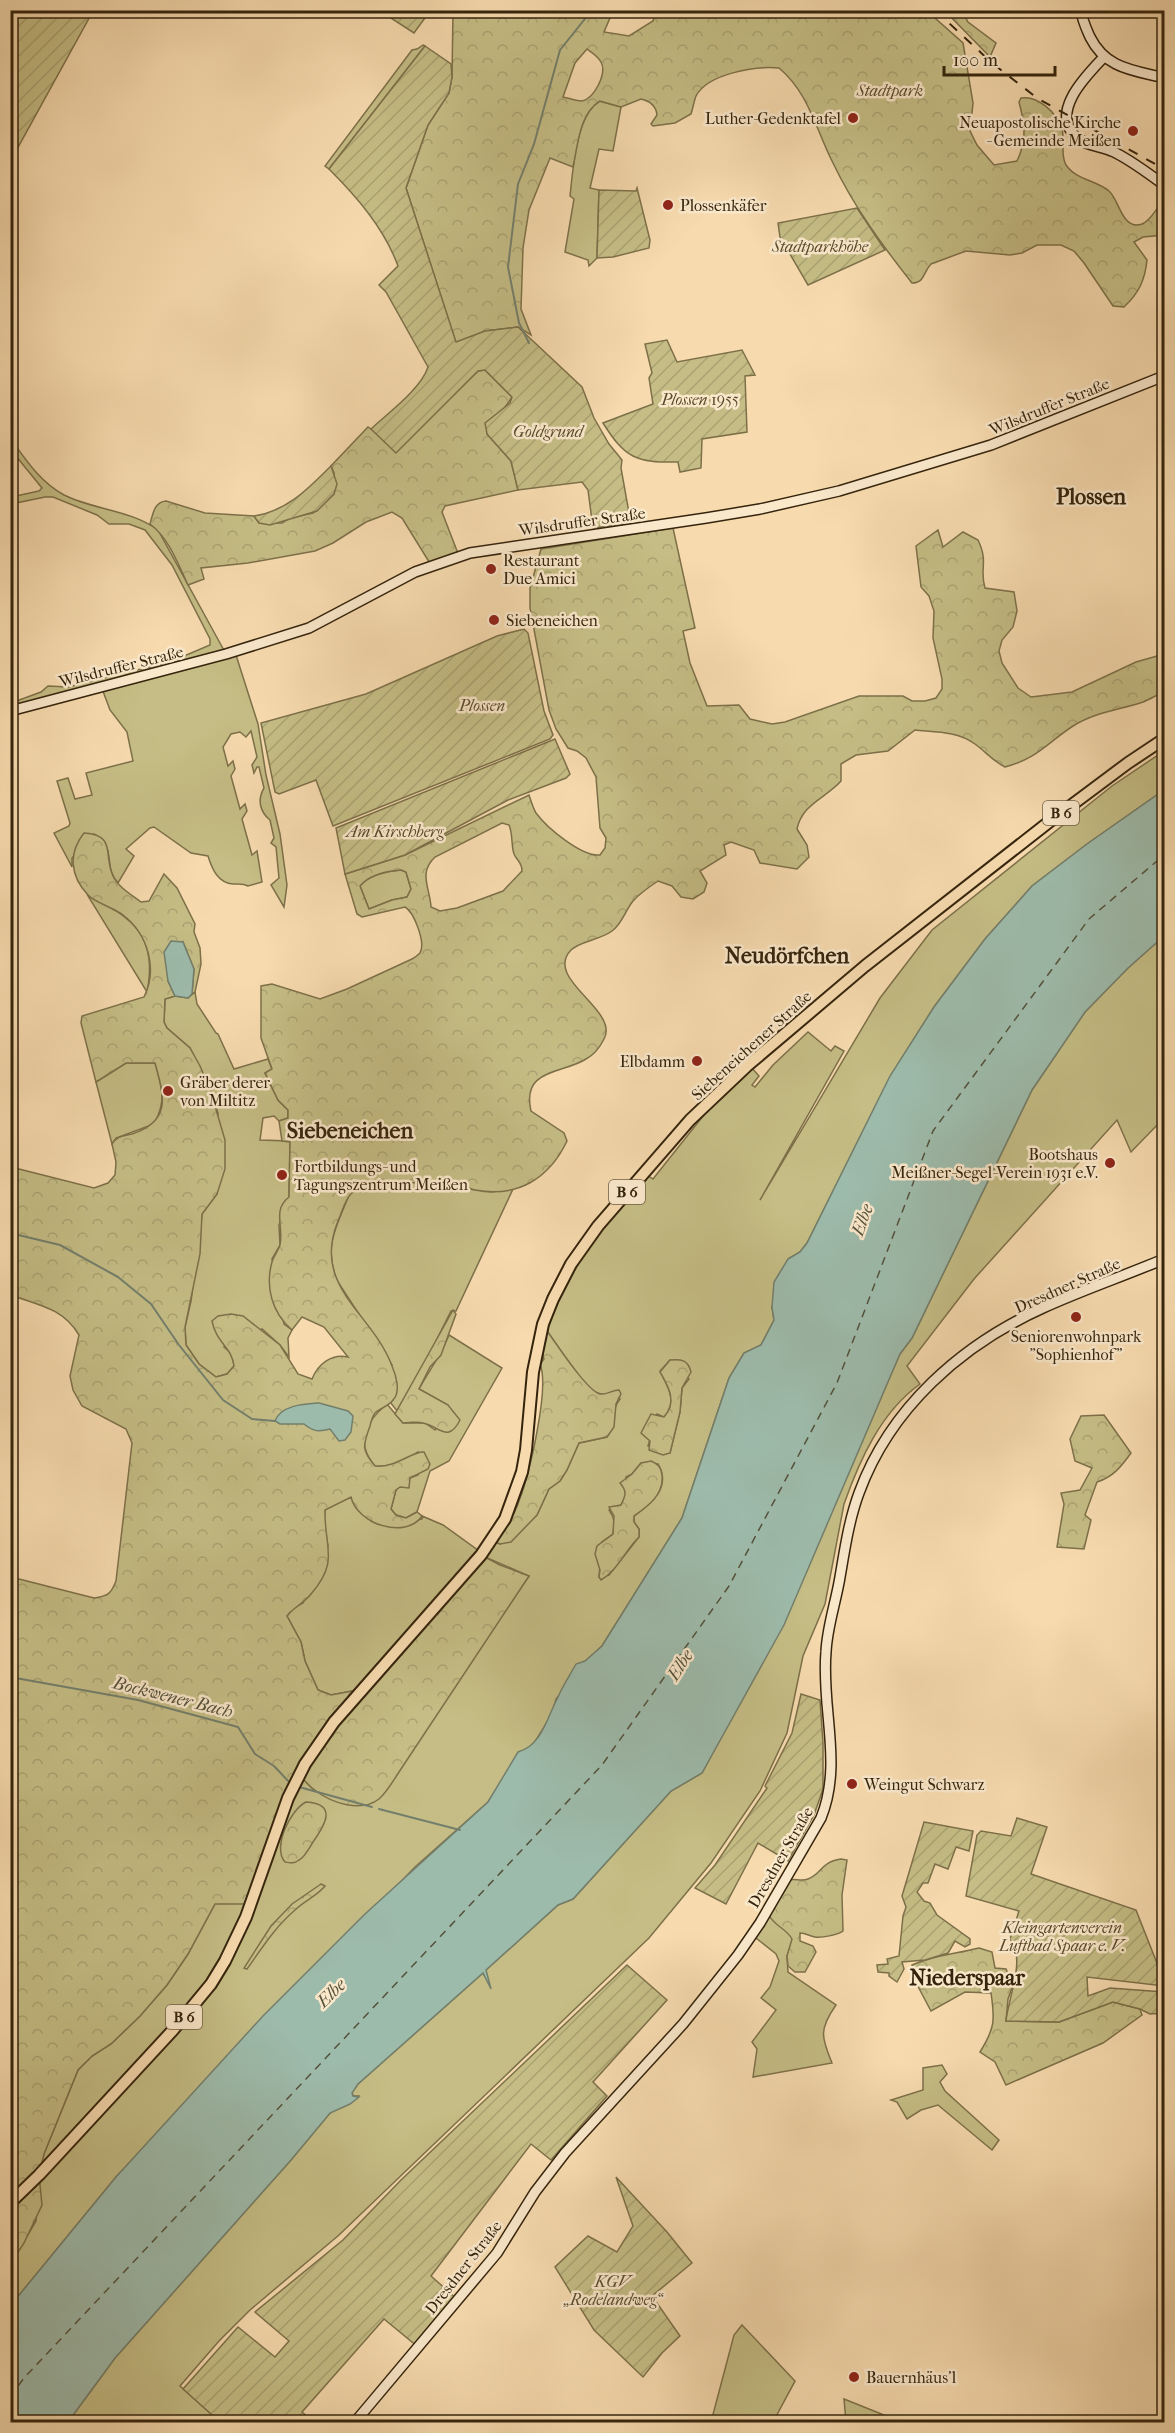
<svg xmlns="http://www.w3.org/2000/svg" width="1175" height="2433" font-family="'IM FELL French Canon',serif">
	<defs>
		<pattern id="forest-crowns" width="20" height="18" patternUnits="userSpaceOnUse" patternTransform="scale(1.5)"><rect width="20" height="18" fill="#c5bd85"/><path d="M2 6a3 3 0 1 1 6 0M12 15a3 3 0 1 1 6 0" fill="none" stroke="#aaa272"/></pattern>
		<pattern id="garden-furrows" width="10" height="10" patternUnits="userSpaceOnUse" patternTransform="scale(1.5)"><rect width="10" height="10" fill="#c5bd85"/><path d="M-1 1l2-2M0 10L10 0M9 11l2-2" fill="none" stroke="#aaa272"/></pattern>
	</defs>
	<rect width="100%" height="100%" fill="#f7dbaf"/>
	<filter id="stains"><feTurbulence type="fractalNoise" baseFrequency=".00333" numOctaves="4"/><feColorMatrix values="0 0 0 0 .2 0 0 0 0 .09 0 0 0 0 .02 0 0 0 .5 -.17"/></filter>
	<radialGradient id="worn" r=".72"><stop offset=".6" stop-color="#630" stop-opacity="0"/><stop offset="1" stop-color="#630" stop-opacity=".3"/></radialGradient>
	<g fill="#c5bd85" stroke="#7d7049" stroke-width="1.5" fill-rule="evenodd">
		<path d="M423,45L425,46L329,169L325,166L412,50L417,49Z"/>
		<path d="M599,101L621,107L613,151L599,149L590,188L599,190L597,258L589,266L588,260L565,252L574,199L570,196C573,170 576,116 599,101Z"/>
		<path d="M10,438C26,460 40,482 64,495C94,510 131,510 158,530L226,654L235,652L258,724L266,775L280,834L287,885L284,907L271,885L279,878L276,847L271,843L274,838L270,820C260,812 257,800 264,788L259,767H257L254,773L252,765L257,757L251,731L246,737L240,732L231,734L223,747L228,766L233,761L235,769L231,776L240,809L245,804L247,811L242,819L252,855L257,851L262,882L248,886C243,883 239,884 233,884C218,883 212,869 208,856L191,853L154,827L150,828L126,849L134,856L118,883C102,865 118,847 94,834L72,858V867L54,833L69,826L70,823L57,781L68,778L75,799L92,795L86,773L133,761L127,732L110,710L101,686L11,711V703L41,692L48,686L68,687L108,677L124,669L137,670L170,662L210,645V639L172,565L145,530L129,524H109L97,515L53,497H45L11,504V497L39,491L42,488L11,450Z"/>
		<path d="M1164,751V790L1087,844L1032,886L985,939L934,1007L890,1077L807,1243L800,1252L788,1259L772,1307L774,1320L761,1345L744,1353L729,1378L682,1518L602,1646L585,1662L556,1699L551,1716L536,1740L504,1779L488,1802L415,1867L116,2177L11,2305V2263L36,2221L39,2175L44,2154L78,2070L92,2056L111,2044L140,2016L167,1985L188,1954L215,1904L272,1829L285,1792L295,1771L315,1791L494,1627L529,1576L485,1557L496,1542L500,1544L537,1515L549,1489L560,1481L567,1470L579,1443L607,1437C617,1423 610,1411 620,1399C611,1396 600,1395 593,1391C582,1384 556,1343 547,1331C566,1270 606,1223 647,1175L653,1179L711,1106L751,1067L759,1076L752,1085L755,1087L773,1065L808,1032L831,1051L835,1046L844,1051L760,1200L880,998L932,930L1112,786ZM670,1360L689,1379L682,1388L680,1412L670,1453L648,1446L657,1414L664,1417C678,1402 668,1387 660,1371ZM641,1463L658,1464C672,1487 651,1504 634,1516V1522L639,1529V1537L609,1575L599,1577L602,1542L613,1534C615,1524 615,1518 609,1510L621,1505L626,1495V1477L632,1474Z"/>
		<path d="M401,870L406,872L411,889L407,897L392,900L369,909L360,886C368,875 388,871 401,870Z"/>
		<path d="M88,896C134,916 158,939 147,992Z"/>
		<path d="M1164,936V1118L1131,1152L1117,1120L974,1279L907,1366L920,1384C881,1412 860,1459 844,1504L825,1604L803,1656L787,1733L760,1791L711,1863L649,1938L339,2235L250,2310L219,2341L180,2386L220,2422H68L115,2358L291,2160L330,2113L358,2096H353L352,2092L358,2084L483,1973L486,1978V1970L558,1905L573,1899L671,1791L702,1773L722,1735L900,1354L912,1338L1032,1090L1085,1012L1128,968Z"/>
		<path d="M195,992L197,1004L216,1033L218,1034L234,1069L268,1059L272,1069L265,1073L278,1100L288,1110V1118L279,1121L274,1116L263,1118L260,1140L290,1141L289,1197L279,1225L280,1245L272,1259L284,1324L292,1330L288,1338L289,1357L280,1345L262,1329L224,1347L233,1355L234,1366L227,1374L216,1377L199,1364L186,1345L185,1327L191,1301L202,1214L217,1194L218,1113L210,1089L190,1048L167,1028L164,1022L165,999L175,996L188,998Z"/>
		<path d="M126,1063H155C162,1088 167,1100 154,1124L116,1138L112,1144L96,1082Z"/>
		<path d="M392,1182H455L472,1189L491,1192L513,1189L456,1311H451L420,1373L397,1411L390,1402L393,1400L392,1365L338,1282C322,1248 337,1225 350,1193L360,1188Z"/>
		<path d="M449,1335L502,1368L449,1461L430,1471L417,1512L406,1518L396,1515L391,1509L396,1490L400,1486L404,1487L410,1478L418,1475V1452C404,1461 391,1468 375,1466C355,1443 365,1422 387,1404L403,1423H425L435,1430L448,1405L419,1389C429,1371 441,1355 449,1335Z"/>
		<path d="M351,1497C372,1534 385,1527 422,1519V1516L443,1525L479,1551L363,1689L331,1695L318,1690L305,1661L301,1642L287,1616L292,1609L303,1603L328,1546L324,1526L325,1509Z"/>
		<path d="M769,1915C777,1924 787,1929 793,1939L787,1956L788,1972L836,2005C819,2029 821,2037 832,2063L753,2077L757,2049L752,2042L776,2010L761,1998L770,1987L779,1961L776,1954L756,1938Z"/>
		<path d="M942,2065L947,2074L940,2082L945,2091L999,2140L992,2150L938,2105L921,2110L907,2119L897,2102L891,2100L923,2090V2068Z"/>
		<path d="M742,2325L795,2381L773,2422H711L734,2335Z"/>
		<path d="M844,2399L899,2421V2422H846Z"/>
	</g>
	<g fill="url(#forest-crowns)" stroke="#7d7049" stroke-width="1.5" fill-rule="evenodd">
		<path d="M453,11H613L604,32L629,36L653,21L656,11H927L963,43L973,103L970,131L977,145L994,165L1017,161C1027,140 1025,124 1019,102L1021,98C1038,95 1057,113 1062,129C1065,140 1060,155 1066,165C1076,180 1096,180 1109,191C1119,199 1122,231 1142,224C1152,220 1156,207 1164,201V235L1143,237L1134,242L1147,260C1145,280 1139,293 1124,307L1113,306L1084,263L1074,251L1061,245H1037L1022,253L1010,255L966,251L931,264C923,272 925,283 912,283C882,245 854,207 833,163C816,130 809,93 779,68C757,66 708,73 696,96C694,101 693,108 691,114L675,123L653,126L651,124L657,115C656,106 650,101 641,99L621,107L600,101C579,114 578,145 573,167L550,158L529,210L523,248L521,309L531,335L518,327L485,331L456,343L406,188L428,125L449,93L452,77ZM587,49C591,52 598,56 601,62C607,73 595,98 582,101C576,101 569,98 563,97L575,63Z"/>
		<path d="M945,11H962L968,22L996,43L990,57Z"/>
		<path d="M485,370L512,397L487,434L511,461L518,490L445,506L442,512L459,556L431,565L402,518L392,512L366,522L333,543L315,551L248,563L201,568L204,579L188,585C178,564 169,538 150,524C153,514 154,502 166,501L205,513L254,516L259,523H282L290,518L313,513L334,494V473L331,466L368,427L371,429L448,400L478,371Z"/>
		<path d="M673,528L695,628L683,631L690,663L707,706L739,705L750,719L772,724L785,722L859,696H903L912,701H925L936,698L942,689V679L933,638L934,611L929,596L921,587L916,546L938,530L943,547L963,532L978,540C989,563 979,568 985,588L1014,592L1017,611L1013,627L1002,640L999,651L1002,663L1018,688L1031,697L1072,692L1136,662L1164,654V692C1157,695 1150,699 1143,702C1119,710 1095,712 1073,726C1047,743 1038,758 1005,767C993,761 986,752 975,744C958,731 935,732 915,730L888,751L856,755L841,764V781C826,798 802,804 797,829L807,845L809,857L797,869L760,863L754,850L731,842L724,845L726,855L700,871L707,883L704,892L693,899L681,897L672,886L658,881C649,887 640,893 633,901C625,911 622,924 612,931C600,940 580,941 571,950C543,979 620,1010 604,1039C600,1047 594,1055 586,1059C563,1074 521,1068 531,1111L564,1133L567,1141C549,1179 517,1198 475,1190C468,1189 462,1183 454,1182C446,1180 436,1183 427,1183C406,1183 368,1178 352,1193C345,1198 342,1213 338,1221C311,1287 372,1312 392,1366C396,1375 401,1392 393,1400C389,1406 380,1408 375,1413C372,1417 371,1422 370,1426C363,1445 361,1450 375,1466C396,1468 412,1451 424,1452L430,1464L428,1469L410,1478L409,1488L400,1487L396,1490L391,1509L396,1515L406,1518L417,1512L422,1516C406,1540 357,1524 351,1497L325,1510C324,1547 340,1561 311,1594C304,1603 294,1607 287,1616L301,1642L305,1661L318,1690L331,1695L363,1689L485,1557L500,1565L529,1576L399,1772C393,1781 387,1792 379,1799C361,1813 332,1803 316,1791C308,1786 303,1777 295,1772L285,1792L245,1904H215L188,1954L167,1985L140,2016L111,2044L92,2056L78,2070L44,2154L39,2175L42,2205L24,2243L11,2263V1577L94,1598C108,1596 111,1594 116,1581L132,1443L126,1429L82,1406L73,1390L70,1376L79,1335C63,1308 38,1305 11,1295V1167L94,1188L108,1183L115,1175L116,1162L112,1144C117,1136 123,1136 132,1134C172,1121 164,1096 155,1063H126L96,1082L81,1023L82,1016L144,997C158,969 148,934 123,915C114,908 94,902 88,895C70,876 68,853 84,833C117,835 103,855 113,876C118,887 132,895 141,902L149,901L164,874L177,888L195,924L194,932L200,948L201,964L195,992L192,994L194,969L183,942L168,981L175,996L165,999L164,1022L167,1028L190,1048L200,1066L210,1089L225,1140V1169L217,1194L202,1214L200,1254L185,1327L186,1345L199,1364L216,1377L227,1374L234,1366C232,1347 216,1343 212,1321L218,1316L231,1314L243,1316L280,1345L298,1374L312,1379C318,1364 332,1353 348,1357L324,1327L302,1317L292,1330C272,1313 265,1287 272,1262C274,1256 278,1251 280,1245C284,1227 272,1210 289,1197L290,1142L282,1141L279,1121L288,1118V1110L278,1100L265,1073L272,1069L261,1038V986L272,984L320,999L347,989L412,959C414,958 419,954 420,953C426,943 414,912 405,907L362,917L357,914L345,874L405,855L529,795C531,801 533,808 536,813C547,828 582,857 600,855L605,848L606,838L600,828L596,777L586,758L577,751L568,748L556,729L549,710L530,608V588L541,549ZM502,823L509,825C513,834 511,845 514,854C517,861 522,862 522,871L503,891L457,908L440,911L431,907C430,888 418,873 435,857ZM401,870L406,872L411,889L407,897L392,900L369,909L360,886C369,875 387,871 401,870Z"/>
		<path d="M453,1310L456,1314L441,1355L430,1367L419,1389L448,1405L460,1420C448,1444 439,1426 423,1423C417,1421 409,1423 403,1423L395,1414Z"/>
		<path d="M547,1331C556,1343 587,1391 600,1394C607,1395 612,1390 619,1390L621,1394L616,1404L614,1427L607,1437L579,1443L567,1470L560,1481L549,1489L537,1515L511,1542L500,1544L496,1542C505,1529 514,1516 519,1501C529,1475 550,1388 540,1364L544,1359L542,1353Z"/>
		<path d="M670,1360C682,1359 688,1360 691,1372L682,1388L680,1412L670,1453L663,1455L649,1450L650,1441L641,1433L651,1414L664,1417C678,1402 668,1386 660,1372Z"/>
		<path d="M1104,1415L1131,1453C1121,1467 1113,1477 1097,1482L1085,1515L1091,1520L1084,1549L1057,1547L1064,1504L1061,1493L1080,1490L1092,1468L1075,1461L1070,1439L1081,1416Z"/>
		<path d="M651,1461C658,1464 661,1467 662,1475C664,1495 648,1506 634,1516V1522L639,1529V1537C626,1549 618,1570 601,1580L599,1577L600,1570L595,1554L597,1546L613,1534L614,1516L609,1507L621,1505C626,1495 627,1491 620,1483L632,1474L641,1463Z"/>
		<path d="M306,1802C338,1804 325,1825 313,1842C309,1848 305,1857 299,1860C294,1864 290,1863 285,1862C272,1848 290,1810 306,1802Z"/>
		<path d="M841,1859L847,1860L842,1895L843,1931C838,1935 821,1938 815,1937C809,1936 806,1933 800,1933V1941L813,1946L816,1952L805,1972H795L788,1966L787,1956L792,1939C786,1928 774,1926 769,1915L789,1880C795,1878 802,1882 808,1879C822,1874 820,1862 841,1859Z"/>
		<path d="M321,1884L325,1886C317,1896 304,1901 295,1910C275,1927 262,1948 247,1969L244,1968L271,1926L292,1904Z"/>
		<path d="M979,1948L992,1952L995,1968L1006,1969L1013,1985L1008,1999L1006,2021L1059,2022L1113,2002L1140,2009L1142,2015L1103,2043L1006,2085L995,2062L980,2052C995,2028 995,2020 991,1993L965,1992L931,2011L913,1977L912,1965C934,1955 956,1954 979,1948Z"/>
	</g>
	<g fill="url(#garden-furrows)" stroke="#7d7049" stroke-width="1.5">
		<path d="M11,10L93,11L11,160L10,11Z"/>
		<path d="M380,11H430L414,33Z"/>
		<path d="M425,46L451,64L452,77L449,93L428,125L406,188L456,342L485,331L518,327L582,387L594,418L609,444L622,460L621,468L631,524L593,528L588,490L582,482L518,490L511,461L487,434L485,423L510,403L512,397L485,370L478,371L396,453L371,429C388,413 421,389 428,367L386,292L379,285L398,266C384,228 357,197 329,169Z"/>
		<path d="M637,188L650,240L649,248L613,257L597,258L599,190L636,191Z"/>
		<path d="M857,208L885,250L808,285L780,237L778,223Z"/>
		<path d="M667,340L677,362L742,350L755,375L745,376L747,432L702,439L701,468L680,472L678,462C636,463 625,458 603,423L653,404L649,378L652,373L645,344Z"/>
		<path d="M331,466L337,484L334,494L317,511L270,525L259,523L254,516C287,511 308,489 331,466Z"/>
		<path d="M524,629L528,633L544,711L553,735L550,739L333,826L316,780L279,794L275,792L261,723L366,694L497,636Z"/>
		<path d="M555,739L570,774L566,778L508,800L405,855L345,874L336,828Z"/>
		<path d="M801,1694L820,1700L823,1743V1789L814,1815L788,1861L758,1843L726,1904L695,1888L715,1865L767,1788L765,1786L792,1733Z"/>
		<path d="M1017,1818L1047,1827L1031,1874L1136,1910L1164,1981V1986L1087,1977L1088,1996L1110,1988L1164,1992V2013L1150,2014L1140,2009L1113,2002L1059,2022L1006,2021C1008,2001 1020,1972 1016,1953C1015,1949 1012,1944 1010,1939L1019,1911L966,1896L977,1835L981,1831L1011,1836Z"/>
		<path d="M924,1822L973,1831L969,1851L956,1847L948,1869L935,1864L928,1883H923L917,1892L924,1901L930,1903L937,1915L970,1939V1944L965,1947L955,1941L948,1953L925,1960L902,1962L904,1969L897,1982L889,1976V1973L878,1972L877,1965L888,1964L887,1959L899,1956L903,1916L906,1907L902,1896Z"/>
		<path d="M627,1965L667,2000L593,2082L607,2096L551,2160L531,2144L431,2276L458,2300L418,2347L384,2319L302,2412L314,2422H220L183,2389L238,2327L275,2357L289,2341L255,2312L343,2240L401,2180Z"/>
		<path d="M616,2177L667,2232L692,2263L652,2296L680,2336L662,2353L643,2377L594,2330L555,2267L588,2236L617,2252L633,2226Z"/>
	</g>
	<g fill="#9dbbab" stroke="#737f6c" stroke-width="1.5">
		<path d="M1164,790V936L1128,968L1085,1012L1032,1090L912,1338L900,1354L784,1625L702,1773L671,1791L573,1899L558,1905L486,1970L491,1989L483,1973L358,2084L352,2093L353,2096L359,2097L350,2104L330,2113L291,2160L115,2358L68,2422H11V2305L116,2177L262,2017L365,1914L488,1802L518,1752C542,1746 548,1715 558,1697C563,1685 570,1675 576,1664L585,1661L602,1646L682,1518L729,1378L744,1353L761,1345L774,1320L772,1307L774,1282L788,1259L800,1252L807,1243L890,1076L934,1007L985,939L1032,886L1087,844Z"/>
		<path d="M171,941L183,942L194,969L192,994L188,998L175,996L168,981L164,952Z"/>
		<path d="M319,1403L348,1411L353,1416L351,1432L345,1440L339,1441L330,1429C319,1432 314,1432 304,1424H280L275,1421C281,1405 304,1404 319,1403Z"/>
	</g>
	<g fill="none" stroke-linecap="round" stroke-linejoin="round">
		<g stroke="#737f6c" stroke-width="2">
			<path d="M529,343L519,323L508,267L518,184L534,144L560,50L592,10"/>
			<path d="M10,1233L60,1245L118,1277L151,1304L179,1345L223,1400L252,1419L275,1421"/>
			<path d="M10,1677L138,1700L238,1727L255,1754L274,1766L291,1784"/>
			<path d="M299,1787L372,1807"/>
			<path d="M379,1809L460,1830"/>
		</g>
		<path stroke="#54513c" stroke-width="1.5" stroke-dasharray="8 6" stroke-linecap="butt" d="M10,2397L24,2378L602,1765L729,1586L837,1383L933,1131L1089,919L1164,855"/>
		<defs>
			<g id="secondary">
				<path d="M1081,10C1082,20 1086,28 1090,37C1106,69 1133,70 1164,78"/>
				<path d="M1104,57C1087,75 1050,111 1075,136C1085,146 1102,146 1114,152C1132,161 1148,173 1164,185"/>
				<path d="M10,711L226,654L309,628L415,572L470,553L706,518L760,509L839,491L991,445L1164,376"/>
				<path d="M355,2422L497,2253L535,2192L565,2153L683,2024L738,1955L760,1923L821,1818C843,1764 821,1708 826,1652C827,1627 836,1602 840,1577C845,1548 849,1520 859,1493C890,1408 961,1345 1043,1308C1082,1290 1124,1276 1164,1259"/>
			</g>
			<path id="primary" d="M10,2203L39,2175L173,2030L211,1984L225,1961L246,1917L288,1798L305,1764L334,1722L481,1555L505,1519L522,1472L526,1450L533,1372L543,1324L553,1299L571,1264L598,1226L690,1120L747,1066L865,966L1049,822L1128,763L1164,739"/>
		</defs>
		<use href="#secondary" stroke="#35240d" stroke-width="12"/>
		<use href="#primary" stroke="#35240d" stroke-width="14"/>
		<use href="#secondary" stroke="#fae8cb" stroke-width="9"/>
		<use href="#primary" stroke="#f7dbaf" stroke-width="10"/>
		<path stroke="#35240d" stroke-width="2" stroke-dasharray="10 10" stroke-linecap="butt" d="M935,10L992,63L1037,98L1164,169"/>
	</g>
	<g fill="#8f2418" stroke="#fae8cb" stroke-width="2">
		<circle cx="853" cy="118" r="6"/>
		<circle cx="1133" cy="131" r="6"/>
		<circle cx="668" cy="205" r="6"/>
		<circle cx="491" cy="569" r="6"/>
		<circle cx="494" cy="620" r="6"/>
		<circle cx="697" cy="1061" r="6"/>
		<circle cx="168" cy="1091" r="6"/>
		<circle cx="1110" cy="1163" r="6"/>
		<circle cx="282" cy="1175" r="6"/>
		<circle cx="1076" cy="1317" r="6"/>
		<circle cx="852" cy="1784" r="6"/>
		<circle cx="854" cy="2377" r="6"/>
	</g>
	<g text-anchor="middle" stroke-width="5" stroke-linejoin="round" paint-order="stroke">
		<g fill="#fae8cb" stroke="#705f46" stroke-width="1.5">
			<rect x="1043" y="801" width="36" height="24" rx="4.5"/>
			<rect x="609" y="1180" width="36" height="24" rx="4.5"/>
			<rect x="166" y="2005" width="36" height="24" rx="4.5"/>
		</g>
		<g font-size="15" font-weight="bold" fill="#35240d">
			<text x="1061" y="818">B 6</text>
			<text x="627" y="1197">B 6</text>
			<text x="184" y="2022">B 6</text>
		</g>
		<g font-size="16" font-style="italic" fill="#594a2b" stroke="#fae8cb">
			<text x="890" y="96">Stadtpark</text>
			<text x="820" y="252">Stadtparkhöhe</text>
			<text x="700" y="405">Plossen 1955</text>
			<text x="548" y="437">Goldgrund</text>
			<text x="482" y="711">Plossen</text>
			<text x="395" y="837">Am Kirschberg</text>
			<text x="1062" y="1933">Kleingartenverein<tspan x="1062" dy="18">Luftbad Spaar e. V.</tspan></text>
			<text x="613" y="2287">KGV<tspan x="613" dy="18">„Rodelandweg“</tspan></text>
		</g>
		<g font-size="16" fill="#35240d" stroke="#fae8cb" text-anchor="start">
			<text x="841" y="124" text-anchor="end">Luther-Gedenktafel</text>
			<text x="1121" y="128" text-anchor="end">Neuapostolische Kirche<tspan x="1121" dy="18">- Gemeinde Meißen</tspan></text>
			<text x="680" y="211">Plossenkäfer</text>
			<text x="503" y="566">Restaurant<tspan x="503" dy="18">Due Amici</tspan></text>
			<text x="506" y="626">Siebeneichen</text>
			<text x="685" y="1067" text-anchor="end">Elbdamm</text>
			<text x="180" y="1088">Gräber derer<tspan x="180" dy="18">von Miltitz</tspan></text>
			<text x="1098" y="1160" text-anchor="end">Bootshaus<tspan x="1098" dy="18">Meißner-Segel-Verein 1931 e.V.</tspan></text>
			<text x="294" y="1172">Fortbildungs- und<tspan x="294" dy="18">Tagungszentrum Meißen</tspan></text>
			<text x="1076" y="1342" text-anchor="middle">Seniorenwohnpark<tspan x="1076" dy="18">"Sophienhof"</tspan></text>
			<text x="864" y="1790">Weingut Schwarz</text>
			<text x="866" y="2383">Bauernhäus'l</text>
		</g>
		<g font-size="16" fill="#35240d" stroke="#fae8cb">
			<text transform="translate(1049 406) rotate(-22)" y="6">Wilsdruffer Straße</text>
			<text transform="translate(582 521) rotate(-8)" y="6">Wilsdruffer Straße</text>
			<text transform="translate(121 666) rotate(-14)" y="6">Wilsdruffer Straße</text>
			<text transform="translate(751 1045) rotate(-42)" y="6">Siebeneichener Straße</text>
			<text transform="translate(1067 1285) rotate(-24)" y="6">Dresdner Straße</text>
			<text transform="translate(780 1857) rotate(-60)" y="6">Dresdner Straße</text>
			<text transform="translate(463 2267) rotate(-52)" y="6">Dresdner Straße</text>
		</g>
		<g font-size="18" font-style="italic" fill="#54513c" stroke="#fae8cb">
			<text transform="translate(862 1220) rotate(-70)" y="6">Elbe</text>
			<text transform="translate(680 1665) rotate(-58)" y="6">Elbe</text>
			<text transform="translate(173 1697) rotate(14)" y="6">Bockwener Bach</text>
			<text transform="translate(331 1993) rotate(-44)" y="6">Elbe</text>
		</g>
		<g font-size="22" font-weight="bold" fill="#35240d" stroke="#fae8cb">
			<text x="1091" y="504">Plossen</text>
			<text x="787" y="963">Neudörfchen</text>
			<text x="350" y="1138">Siebeneichen</text>
			<text x="967" y="1985">Niederspaar</text>
		</g>
	</g>
	<rect width="1175" height="2433" fill="none" stroke="#f7dbaf" stroke-width="36"/>
	<rect x="12" y="12" width="1151" height="2409" fill="none" stroke="#35240d" stroke-width="3"/>
	<rect x="18" y="18" width="1139" height="2397" fill="none" stroke="#35240d" stroke-width="1.5"/>
	<path d="M944 66v9h111v-9" fill="none" stroke="#35240d" stroke-width="3"/>
	<text x="953" y="66" font-size="18" fill="#35240d" stroke="#fae8cb" stroke-width="4.5" paint-order="stroke">100 m</text>
	<rect width="100%" height="100%" filter="url(#stains)"/>
	<rect width="100%" height="100%" fill="url(#worn)"/>
</svg>
